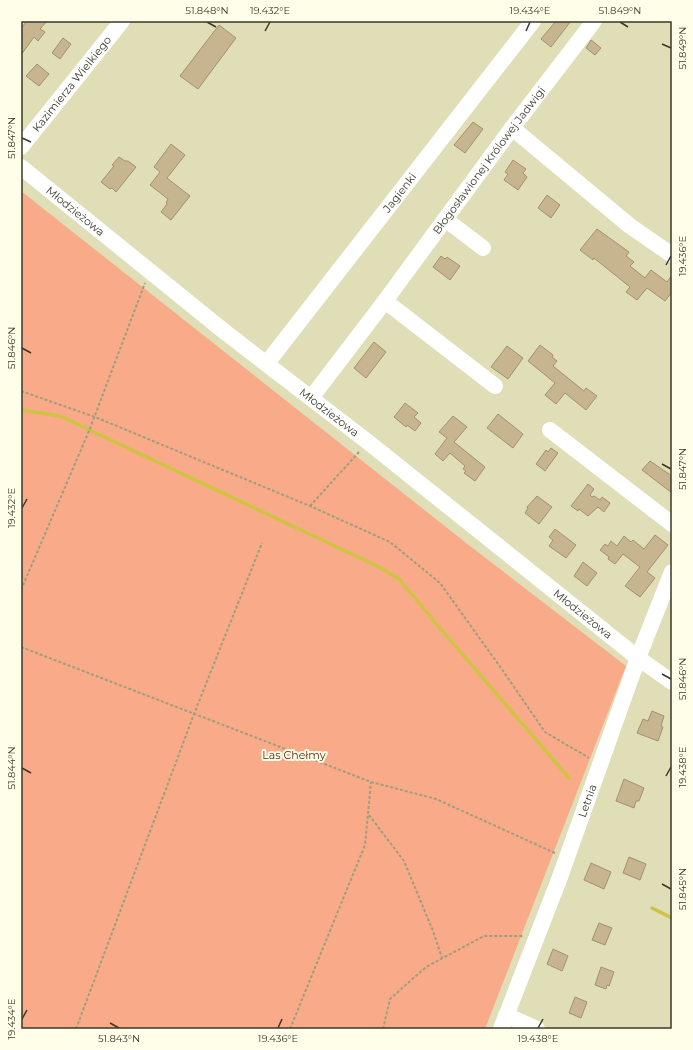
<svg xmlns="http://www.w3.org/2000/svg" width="693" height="1050" font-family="Montserrat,sans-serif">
	<rect width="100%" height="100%" fill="#e0deb6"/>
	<path fill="#f9ab89" d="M21,191L470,546L626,666L485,1029H21Z"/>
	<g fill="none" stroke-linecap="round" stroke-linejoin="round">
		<g stroke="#cec342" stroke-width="3.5">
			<path d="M21,410L60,416L377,566L399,579L439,627L569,778"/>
			<path d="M652,908L672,918"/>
		</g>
	</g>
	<g fill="#c7b590" stroke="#a3916e">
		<path d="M27,21H47L40,29L45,32L38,41L34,37L21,55V28Z"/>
		<path d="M556,21H571L551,47L541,39Z"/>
		<path d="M219,25L236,38L198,89L180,76Z"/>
		<path d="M63,38L71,44L60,59L52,53Z"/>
		<path d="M591,40L601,48L595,55L586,48Z"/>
		<path d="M37,64L49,74L39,86L26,76Z"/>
		<path d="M473,122L483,129L465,153L454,145Z"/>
		<path d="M171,144L185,155L167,178L190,196L171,220L161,212L167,204L166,203L168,199L150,185L160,172L154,167Z"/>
		<path d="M119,157L125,161H128L136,167L116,192L112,188L110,189L101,182L114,166L112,165Z"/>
		<path d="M513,160L526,169L523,173L527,177L518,190L504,180L508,174L505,172Z"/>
		<path d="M547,195L560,205L551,218L538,208Z"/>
		<path d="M597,229L629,252L626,256L634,262L630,266L645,278L651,270L667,282L672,275V292L665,301L647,288L637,300L626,292L630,287L594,258L593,260L580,250Z"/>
		<path d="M441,256L445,259L447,257L460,266L450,280L433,267Z"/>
		<path d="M374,342L386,352L366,378L354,368Z"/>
		<path d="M540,345L553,355L552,357L557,361L553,366L584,391L586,388L597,396L586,410L565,393L556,404L545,395L555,383L528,361Z"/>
		<path d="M507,346L523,358L508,379L491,367Z"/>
		<path d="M405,403L418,413L414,417L421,423L415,431L407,425L406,427L394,417Z"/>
		<path d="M498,414L523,434L513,448L487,428Z"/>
		<path d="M453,416L467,427L454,442L485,467L475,481L464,473L466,471L463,469L465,466L450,453L443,461L435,454L447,438L439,432Z"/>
		<path d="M551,448L558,453L545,471L536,464L546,450L548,452Z"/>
		<path d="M650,461L672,476V493L642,470Z"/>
		<path d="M588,484L594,489L590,495L592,497L594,496L600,500L602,497L610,503L604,512L598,507L588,516L579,509L578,511L571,506Z"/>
		<path d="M537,496L552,507L539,524L525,513L528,508L527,507Z"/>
		<path d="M555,529L576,545L566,558L549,546L553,540L549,537Z"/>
		<path d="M655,535L668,545L647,572L655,578L640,597L625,586L640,567L623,554L615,564L608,559L609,557L600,550L605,544L608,546L611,541L617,546L624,536L631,542L633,540L644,549Z"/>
		<path d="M583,562L597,573L587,586L574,576Z"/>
		<path d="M652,711L664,716L661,726L663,727L658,741L637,733L643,719L648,721Z"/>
		<path d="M624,779L644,788L639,801H636L634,808L616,801Z"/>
		<path d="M629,857L646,864L640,880L623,873Z"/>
		<path d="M591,863L611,872L604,889L584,880Z"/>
		<path d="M599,923L612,928L605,945L592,940Z"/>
		<path d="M553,949L568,956L562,971L547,964Z"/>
		<path d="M601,967L614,972L609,986L607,985L606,989L595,985Z"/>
		<path d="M575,997L587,1002L581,1018L569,1013Z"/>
	</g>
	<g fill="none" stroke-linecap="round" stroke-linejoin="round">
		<g stroke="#9f9d7f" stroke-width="2" stroke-dasharray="3 2" stroke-linecap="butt">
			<path d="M21,391L95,417L310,506L390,542L440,583L501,668L545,732L589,758"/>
			<path d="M310,506L359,452"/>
			<path d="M21,590L89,431L145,283"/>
			<path d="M21,647L371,782L436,799L555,853"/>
			<path d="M369,815L404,861L433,931L442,958"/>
			<path d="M76,1029L194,714L262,543"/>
			<path d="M290,1029L365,845L371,782"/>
			<path d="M383,1029L390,999L426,967L484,936H524"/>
		</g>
		<g stroke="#fff" stroke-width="16">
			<path d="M512,128L630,226L672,255"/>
			<path id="s1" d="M21,147L122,21"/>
			<path id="s2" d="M21,167L225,332L368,442L638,658L672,682"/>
			<path d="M445,219L483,248"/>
			<path d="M385,301L495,386"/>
			<path id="s3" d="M267,363L533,21"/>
			<path id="s4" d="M311,398L385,301L512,128L594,21"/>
			<path d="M550,430L672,524"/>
			<path d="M506,1015L537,1029"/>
			<path id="s5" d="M501,1029L560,877L638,658L672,572"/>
		</g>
	</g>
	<path fill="none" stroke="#3a3929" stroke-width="1.5" d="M207,22L216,27M620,22L628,27M265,31L270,22M526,31L530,22M662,44L671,48M22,138L31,142M666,265L671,256M22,348L31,353M662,464L671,469M22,508L27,499M662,674L671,679M22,768L31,773M666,776L671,767M662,884L671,889M22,1019L27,1010M110,1023L119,1028M278,1028L282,1019M538,1028L543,1019"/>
	<g text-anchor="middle" stroke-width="4" stroke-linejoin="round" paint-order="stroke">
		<g font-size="11" fill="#3a3929" stroke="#fffee9">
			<text dy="4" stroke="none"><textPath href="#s1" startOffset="81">Kazimierza Wielkiego</textPath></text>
			<text dy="4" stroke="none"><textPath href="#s4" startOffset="297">Błogosławionej Królowej Jadwigi</textPath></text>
			<text dy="4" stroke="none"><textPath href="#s3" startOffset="216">Jagienki</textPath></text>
			<text dy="4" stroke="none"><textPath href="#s2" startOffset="70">Młodzieżowa</textPath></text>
			<text dy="4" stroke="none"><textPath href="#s2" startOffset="394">Młodzieżowa</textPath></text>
			<text dy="4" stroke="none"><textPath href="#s2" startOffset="718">Młodzieżowa</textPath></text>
			<text dy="4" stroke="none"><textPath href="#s5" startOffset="244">Letnia</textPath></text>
		</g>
		<g font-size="11" fill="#552b17" stroke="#fffee9">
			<text x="294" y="759">Las Chełmy</text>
		</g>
	</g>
	<rect width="693" height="1050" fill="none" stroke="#fffee9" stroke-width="44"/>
	<rect x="22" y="22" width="649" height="1006" fill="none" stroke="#3a3929" stroke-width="1.5"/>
	<g font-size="10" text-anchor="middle" fill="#3a3929">
		<text x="207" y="14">51.848°N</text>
		<text x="270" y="14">19.432°E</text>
		<text x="530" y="14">19.434°E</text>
		<text x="620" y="14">51.849°N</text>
		<text transform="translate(682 48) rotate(-90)" y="4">51.849°N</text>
		<text transform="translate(11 138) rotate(-90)" y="4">51.847°N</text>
		<text transform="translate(682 256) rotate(-90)" y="4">19.436°E</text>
		<text transform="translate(11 348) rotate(-90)" y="4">51.846°N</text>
		<text transform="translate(682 469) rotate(-90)" y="4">51.847°N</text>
		<text transform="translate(11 508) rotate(-90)" y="4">19.432°E</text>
		<text transform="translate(682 679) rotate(-90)" y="4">51.846°N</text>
		<text transform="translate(682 767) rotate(-90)" y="4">19.438°E</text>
		<text transform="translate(11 768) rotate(-90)" y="4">51.844°N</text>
		<text transform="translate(682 889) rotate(-90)" y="4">51.845°N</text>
		<text transform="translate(11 1019) rotate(-90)" y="4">19.434°E</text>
		<text x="119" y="1042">51.843°N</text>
		<text x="278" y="1042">19.436°E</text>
		<text x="538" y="1042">19.438°E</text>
	</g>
</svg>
